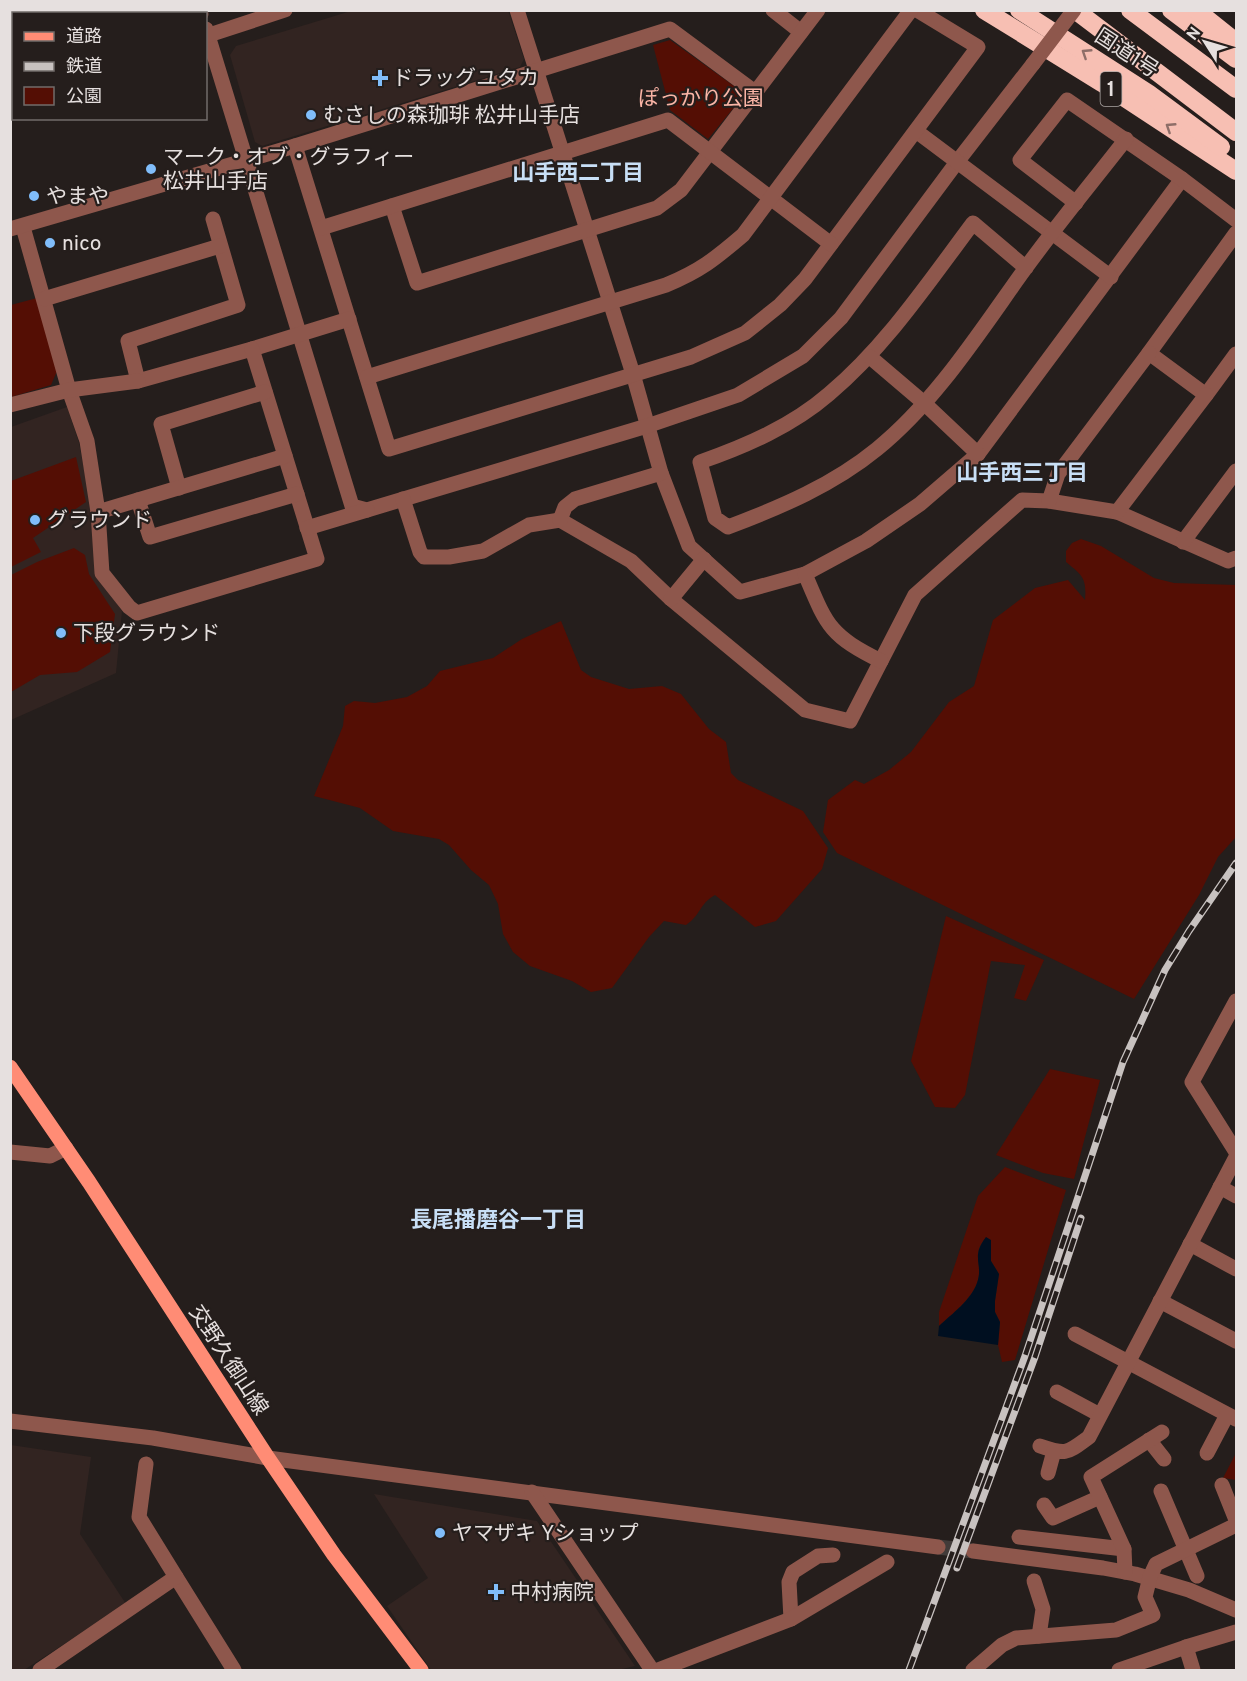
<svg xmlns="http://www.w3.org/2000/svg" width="1247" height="1681" font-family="Overpass,'Noto Sans JP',sans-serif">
	<rect width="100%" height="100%" fill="#251e1c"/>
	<g fill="#322421">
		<path d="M508,10L524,59L520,67L262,146L255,142L230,55L236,46L351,11Z"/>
		<path d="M67,407L79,443L88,490L97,574L122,611L116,673L11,720V427Z"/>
		<path d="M11,1445L91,1457L80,1534L126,1604L24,1670H11Z"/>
		<path d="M374,1494L537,1521L635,1666L618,1670H431L387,1606L428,1578Z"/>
	</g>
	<g fill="#540e04">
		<path d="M670,40L745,94L708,139L670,110L653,45Z"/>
		<path d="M37,298L57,371L51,385L11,397V305Z"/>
		<path d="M76,457L86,502L33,538L41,552L11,567V481Z"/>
		<path d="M1081,539L1101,546L1154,578L1174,583L1236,585V837L1218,857L1199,895L1134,999L837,853L823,832L828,800L855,780L864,784L889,770L911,752L949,702L974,686L993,620L1035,588L1068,580L1085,600C1087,578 1082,575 1066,562V551L1072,543Z"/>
		<path d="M74,548L85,555L89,574L115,614L110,652L77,672L40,675L11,692V575L37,562Z"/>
		<path d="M561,621L581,670L591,677L629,689L662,686L681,694L709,729L726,742L731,773L738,780L803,811L828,848L822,869L776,921L755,927L715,895C699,904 701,915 686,925L664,921L649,937L612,988L591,992L572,981L530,966L513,952L503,934L498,904L489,885L471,870L449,845L439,839L393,831L360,808L314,796L343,726L345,706L354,701L375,703L407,697L427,686L440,671L493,658L522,639Z"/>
		<path d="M946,916L1044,960L1026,1001L1014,998L1025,965L991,961L965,1095L955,1108L935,1107L911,1061Z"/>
		<path d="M1050,1069L1100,1080L1074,1179L1043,1173L996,1155Z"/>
		<path d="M1005,1167L1066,1190L1015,1360L1002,1362L998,1345L1000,1322L995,1312V1301L999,1274L991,1261L990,1240L986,1238C970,1255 984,1264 977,1283C971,1300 952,1314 939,1326V1312L978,1196Z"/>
		<path d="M1236,1453V1480L1223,1478Z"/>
	</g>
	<path fill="#000f20" d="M986,1237L991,1240V1261L999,1274L995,1301V1312L1000,1322L998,1345L938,1336L939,1326C952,1314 971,1300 977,1283C984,1264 970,1258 986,1237Z"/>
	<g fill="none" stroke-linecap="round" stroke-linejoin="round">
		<path stroke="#423b39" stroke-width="15" stroke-dasharray="15 8" stroke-linecap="butt" d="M938,1547L973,1551"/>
		<g stroke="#8e574c" stroke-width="15">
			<path d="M200,10L201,14"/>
			<path d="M517,10L633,374L661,473L689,546L740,592L805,574L866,541L920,504L978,454L1182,179"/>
			<path d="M773,10L801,32"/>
			<path d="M51,14L62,10"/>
			<path d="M10,24H14"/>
			<path d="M206,29L352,506L367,510L647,426L738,395L803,356L841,318L957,162L1033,64"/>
			<path d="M206,36L285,10"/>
			<path d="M10,92L14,91"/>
			<path d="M916,131L1111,277"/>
			<path d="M295,146L389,449L691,357L745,333L780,305L805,279L978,47L917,10"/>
			<path d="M1076,203L1020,160L1067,100L1182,179L1236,220"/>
			<path d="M392,206L417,283L657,208L681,190L818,10"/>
			<path d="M213,219L238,305L128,341L138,381L252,349L349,319"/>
			<path d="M23,227L69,390L87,441L98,512L102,573L129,607L137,613L317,559L252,349"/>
			<path d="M321,228L668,120L831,244"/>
			<path d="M10,229L295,146L670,29L755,92"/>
			<path d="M1236,233L1149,353L1206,395L1236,354"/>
			<path d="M1026,268L973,223C928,283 886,346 829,394C792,426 746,446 700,462L715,518L728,527C781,507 833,485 877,449C935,402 979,333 1022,273C1055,227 1091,184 1126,139"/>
			<path d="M44,299L220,246"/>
			<path d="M870,357L924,403L978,454"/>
			<path d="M367,377L666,285C700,271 715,259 743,235L911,10"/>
			<path d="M10,405L69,390L138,381"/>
			<path d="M179,488L161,424L265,392"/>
			<path d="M403,499L420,552L424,557H449L483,551L529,525L560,520L631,561L671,599L805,710L850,721L915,595L1022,500L1049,501L1117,512L1228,561L1236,558"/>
			<path d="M138,500L150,537L297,494"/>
			<path d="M1049,501L1058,474L1149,353"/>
			<path d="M98,512L285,456"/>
			<path d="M1117,512L1206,395"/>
			<path d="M560,520L565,507L575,499L661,473"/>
			<path d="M307,528L367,510"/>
			<path d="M1183,542L1236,471"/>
			<path d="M805,574C827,626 829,635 881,661"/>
			<path d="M671,599L704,559"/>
			<path d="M1236,1001L1192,1082L1236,1152"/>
			<path d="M10,1152L50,1156L66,1148"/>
			<path d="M1220,1187L1236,1196"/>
			<path d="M1190,1244L1236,1269"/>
			<path d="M1160,1301L1236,1341"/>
			<path d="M1075,1334L1236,1419"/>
			<path d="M1057,1392L1100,1415"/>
			<path d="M10,1421L153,1438L268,1458L938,1547"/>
			<path d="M1149,1440L1164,1459"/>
			<path d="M1040,1446C1067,1455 1066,1454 1089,1437L1236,1157"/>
			<path d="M1207,1453L1227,1415"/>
			<path d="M1048,1473L1054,1451"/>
			<path d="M1222,1485L1236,1520"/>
			<path d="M1161,1491L1197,1576"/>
			<path d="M532,1492L652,1670"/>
			<path d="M1044,1505L1053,1518L1100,1497"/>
			<path d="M1019,1537L1124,1549"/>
			<path d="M973,1551L1103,1568L1135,1574L1189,1590L1236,1610"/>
			<path d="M1125,1572L1124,1549L1091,1477L1162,1432"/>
			<path d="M176,1577L234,1670"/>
			<path d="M1034,1581L1043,1609L1039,1636"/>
			<path d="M791,1619L789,1582L793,1572L818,1556L833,1555"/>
			<path d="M1186,1647L1193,1670"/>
			<path d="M40,1670L176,1577L139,1517L146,1464"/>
			<path d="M658,1670L791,1619L887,1562"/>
			<path d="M973,1670L1002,1645L1016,1638L1116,1630L1153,1615L1145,1597L1150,1577L1156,1564L1236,1525"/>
			<path d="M1119,1670L1186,1647L1236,1632"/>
		</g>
		<path stroke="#ff8c75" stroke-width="15" d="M10,1067L89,1182L268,1458L334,1555L421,1670"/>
		<g stroke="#f7bfb3" stroke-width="18">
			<path d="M984,10L1102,83L1236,171"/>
			<path d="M1019,10L1148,93L1221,147"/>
			<path d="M1075,10L1236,132"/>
			<path d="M1130,10L1236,89"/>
			<path d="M1171,10L1236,59"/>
			<path d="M1196,10L1236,42"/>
		</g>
		<defs>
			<g id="rail">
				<path d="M957,1568L1035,1357L1081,1218"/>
				<path d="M909,1670L1025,1356L1123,1062L1165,970L1189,931L1236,863"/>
			</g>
		</defs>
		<use href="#rail" stroke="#c8c2c0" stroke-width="7"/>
		<use href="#rail" stroke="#251e1c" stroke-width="4.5" stroke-dasharray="14" stroke-linecap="butt"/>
		<path stroke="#8e574c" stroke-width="15" d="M1033,64L1074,10"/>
	</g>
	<defs><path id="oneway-chevron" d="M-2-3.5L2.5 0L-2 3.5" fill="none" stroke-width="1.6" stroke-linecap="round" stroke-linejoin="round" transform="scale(1.5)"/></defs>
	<g stroke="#8e6e68">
		<use href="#oneway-chevron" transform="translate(1086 53) rotate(-147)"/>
		<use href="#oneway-chevron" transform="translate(1170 127) rotate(-147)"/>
	</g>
	<g fill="#80bdfa" stroke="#251e1c" stroke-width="2">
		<path d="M377 69h6v6h6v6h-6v6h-6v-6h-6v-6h6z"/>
		<circle cx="311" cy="115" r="6"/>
		<circle cx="151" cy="169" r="6"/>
		<circle cx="34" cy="196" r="6"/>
		<circle cx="50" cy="243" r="6"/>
		<circle cx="35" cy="520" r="6"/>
		<circle cx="61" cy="633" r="6"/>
		<circle cx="440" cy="1533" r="6"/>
		<path d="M493 1583h6v6h6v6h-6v6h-6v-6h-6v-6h6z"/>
	</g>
	<g text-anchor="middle" stroke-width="4.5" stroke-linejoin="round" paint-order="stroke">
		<rect fill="#251e1c" stroke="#aca6a4" stroke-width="1.5" x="1100.5" y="72" width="21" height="34" rx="4.5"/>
		<g font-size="20" font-weight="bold" fill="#e6e0df">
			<text x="1111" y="96">1</text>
		</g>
		<g font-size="21" fill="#e6e0df" stroke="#251e1c">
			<text transform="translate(1127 53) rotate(33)" y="7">国道1号</text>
			<text transform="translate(229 1360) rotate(57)" y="7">交野久御山線</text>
		</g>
		<g font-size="21" fill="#e6e0df" stroke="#251e1c" text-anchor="start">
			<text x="392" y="85">ドラッグユタカ</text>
			<text x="323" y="122">むさしの森珈琲 松井山手店</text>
			<text x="163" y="164">マーク・オブ・グラフィー<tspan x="163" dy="24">松井山手店</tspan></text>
			<text x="46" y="203">やまや</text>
			<text x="62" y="250">nico</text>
			<text x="47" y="527">グラウンド</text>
			<text x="73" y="640">下段グラウンド</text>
			<text x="452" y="1540">ヤマザキ Yショップ</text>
			<text x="510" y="1599">中村病院</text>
		</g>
		<g font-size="21" fill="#fab5a6" stroke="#251e1c">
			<text x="701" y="105">ぽっかり公園</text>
		</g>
		<g font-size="22" font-weight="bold" fill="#c8dff6" stroke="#251e1c">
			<text x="578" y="180">山手西二丁目</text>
			<text x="1022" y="480">山手西三丁目</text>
			<text x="498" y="1227">長尾播磨谷一丁目</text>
		</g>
	</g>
	<rect width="1247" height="1681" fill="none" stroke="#e6e0df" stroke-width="24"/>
	<rect x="12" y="12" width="195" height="108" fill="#251e1c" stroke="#726c6a" stroke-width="1.5"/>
	<rect x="24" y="32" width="30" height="9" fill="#ff8c75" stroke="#726c6a" stroke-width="1.5"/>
	<text x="66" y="42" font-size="18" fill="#e6e0df">道路</text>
	<rect x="24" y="62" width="30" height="9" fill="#c8c2c0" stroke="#726c6a" stroke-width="1.5"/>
	<text x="66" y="72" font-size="18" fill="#e6e0df">鉄道</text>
	<rect x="24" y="87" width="30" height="18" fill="#540e04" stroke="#726c6a" stroke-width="1.5"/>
	<text x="66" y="102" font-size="18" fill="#e6e0df">公園</text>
	<g transform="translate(1205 42) rotate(307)" stroke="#251e1c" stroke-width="4.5" paint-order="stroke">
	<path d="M0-4.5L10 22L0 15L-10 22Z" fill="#e6e0df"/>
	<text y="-9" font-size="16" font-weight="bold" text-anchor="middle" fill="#e6e0df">N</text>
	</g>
</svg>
